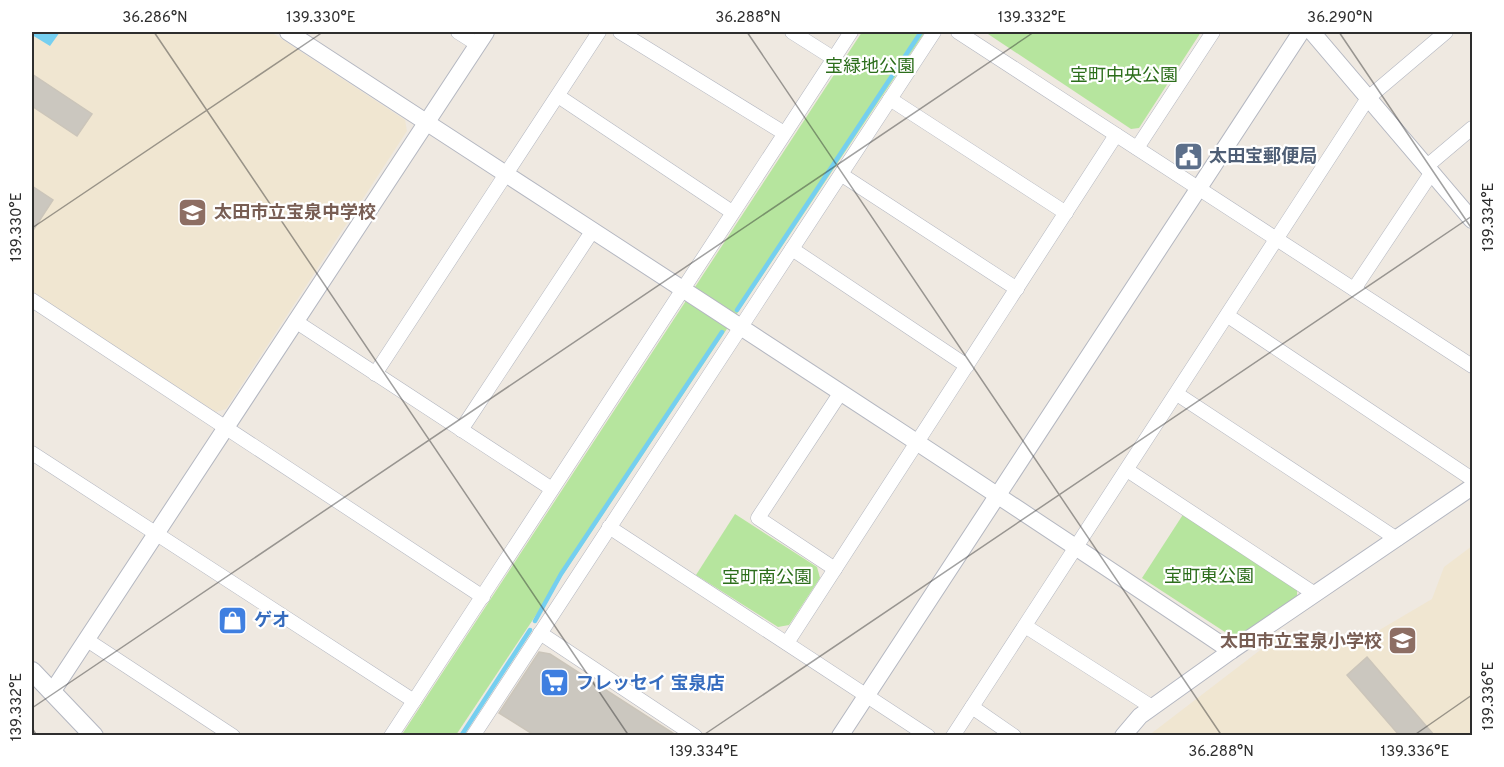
<svg xmlns="http://www.w3.org/2000/svg" width="1504" height="767" font-family="Overpass,'Noto Sans JP',sans-serif">
	<rect width="100%" height="100%" fill="#efe9e1"/>
	<g fill="#f0e6d1">
		<path d="M32,32H271L405,120L407,131L226,409L216,412L32,293Z"/>
		<path d="M1472,546V735L1148,736L1281,634L1304,647L1376,632L1432,599L1444,567Z"/>
	</g>
	<g fill="#b6e59e">
		<path d="M862,32H925L456,735L401,736Z"/>
		<path d="M985,32H1201L1139,128L1131,129Z"/>
		<path d="M1184,513L1297,587V598L1242,635L1228,634L1142,578Z"/>
		<path d="M735,514L817,567L820,578L789,625L778,627L696,575Z"/>
	</g>
	<path fill="#75cff0" d="M32,32H60L50,46L32,35Z"/>
	<g fill="none" stroke-linecap="round" stroke-linejoin="round">
		<g stroke="#75cff0" stroke-width="4.5">
			<path d="M737,310L921,32"/>
			<path d="M535,621L561,574L722,332"/>
			<path d="M461,736L530,630"/>
		</g>
	</g>
	<g fill="#cbc7bf" stroke="#cbc5ba" stroke-width="1.5">
		<path d="M32,74L92,114L77,136L32,106Z"/>
		<path d="M32,186L53,200L32,232Z"/>
		<path d="M539,652L550,654L676,735H534L499,713Z"/>
		<path d="M1367,657L1434,735H1399L1347,675Z"/>
	</g>
	<g fill="none" stroke-linecap="round" stroke-linejoin="round">
		<defs>
			<g id="minor">
				<path d="M458,32L477,44"/>
				<path d="M620,32L784,133"/>
				<path d="M792,32L833,58"/>
				<path d="M958,32L1472,366"/>
				<path d="M558,96L732,212"/>
				<path d="M890,99L1066,213"/>
				<path d="M1137,148L1213,32"/>
				<path d="M1427,166L1472,128"/>
				<path d="M842,175L1017,289"/>
				<path d="M792,249L967,366"/>
				<path d="M1354,289L1432,172"/>
				<path d="M32,300L483,597"/>
				<path d="M1228,316L1472,479"/>
				<path d="M295,321L552,489"/>
				<path d="M375,374L599,32"/>
				<path d="M1177,394L1397,539"/>
				<path d="M461,430L593,230"/>
				<path d="M32,453L414,701"/>
				<path d="M1127,470L1315,594"/>
				<path d="M609,527L928,736"/>
				<path d="M835,569L758,518L841,392"/>
				<path d="M1025,626L1152,707"/>
				<path d="M540,633L695,736"/>
				<path d="M87,640L233,736"/>
				<path d="M787,643L1116,135"/>
				<path d="M972,707L1014,736"/>
				<path d="M391,736L851,32"/>
				<path d="M473,736L934,32"/>
				<path d="M953,736L1368,98L1446,32"/>
			</g>
			<g id="tertiary">
				<path d="M288,32C603,238 919,441 1231,651"/>
				<path d="M1312,32L1472,220"/>
				<path d="M52,692L486,32"/>
				<path d="M840,736L1301,32"/>
				<path d="M1123,736L1140,716L1231,651L1472,487"/>
			</g>
			<path id="secondary" d="M32,671L94,736"/>
		</defs>
		<use href="#minor" stroke="#b4b7c1" stroke-width="15"/>
		<use href="#tertiary" stroke="#b4b7c1" stroke-width="18"/>
		<use href="#secondary" stroke="#b4b7c1" stroke-width="20"/>
		<use href="#minor" stroke="#fff" stroke-width="14"/>
		<use href="#tertiary" stroke="#fff" stroke-width="16"/>
		<use href="#secondary" stroke="#fff" stroke-width="18"/>
	</g>
	<path fill="none" stroke="#2e2e2e" stroke-width="1.5" stroke-opacity="0.45" d="M154,32L629,736M747,32L1222,736M1339,32L1472,229M32,228L323,32M32,708L1034,32M32,728L37,736M702,736L1472,216M1413,736L1472,695"/>
	<defs>
		<symbol id="civic-square" viewBox="-11 -11 22 22"><rect x="-9" y="-9" width="18" height="18" rx="4" fill="#5c6f8a" stroke="#fff"/><path d="M-.6-6.5H3V-4.5H.6V-3L4-1V1h2V6H-6V1h2V-1L-.6-3ZM-1.2 2.5V6h2.4V2.5Z" fill="#fff"/></symbol>
		<symbol id="school-square" viewBox="-11 -11 22 22"><rect x="-9" y="-9" width="18" height="18" rx="4" fill="#8d6e63" stroke="#fff"/><path d="M0-5L7-2L0 1L-7-2ZM-4 1L0 2.5L4 1V4Q0 6-4 4Z" fill="#fff"/></symbol>
		<symbol id="shop-square" viewBox="-11 -11 22 22"><rect x="-9" y="-9" width="18" height="18" rx="4" fill="#3f7fe0" stroke="#fff"/><path d="M-5-2.5h2.3a2.7 3.5 0 0 1 5.4 0H5L5.5 6h-11ZM-1.5-2.5h3a1.5 2.3 0 0 0-3 0Z" fill="#fff"/></symbol>
		<symbol id="supermarket-square" viewBox="-11 -11 22 22"><rect x="-9" y="-9" width="18" height="18" rx="4" fill="#3f7fe0" stroke="#fff"/><path d="M-6-5.5h2.5l.6 2H6L4.5 2H-2.5L-4.4-4H-6ZM-1.5 3.2a1.3 1.3 0 1 0 .1 0ZM3 3.2a1.3 1.3 0 1 0 .1 0Z" fill="#fff"/></symbol>
	</defs>
	<g fill-rule="evenodd">
		<use href="#civic-square" x="1172" y="140" width="33" height="33"/>
		<use href="#school-square" x="176" y="196" width="33" height="33"/>
		<use href="#shop-square" x="216" y="604" width="33" height="33"/>
		<use href="#school-square" x="1386" y="624" width="33" height="33"/>
		<use href="#supermarket-square" x="538" y="666" width="33" height="33"/>
	</g>
	<g text-anchor="middle" stroke-width="4.5" stroke-linejoin="round" paint-order="stroke">
		<g font-size="18" fill="#2c6e1b" stroke="#fff">
			<text x="870" y="72">宝緑地公園</text>
			<text x="1124" y="81">宝町中央公園</text>
			<text x="1209" y="582">宝町東公園</text>
			<text x="767" y="583">宝町南公園</text>
		</g>
		<g font-size="18" font-weight="bold" fill="#4e5e75" stroke="#fff" text-anchor="start">
			<text x="1209" y="162">太田宝郵便局</text>
		</g>
		<g font-size="18" font-weight="bold" fill="#785e54" stroke="#fff" text-anchor="start">
			<text x="214" y="218">太田市立宝泉中学校</text>
			<text x="1382" y="647" text-anchor="end">太田市立宝泉小学校</text>
		</g>
		<g font-size="18" font-weight="bold" fill="#366cbe" stroke="#fff" text-anchor="start">
			<text x="254" y="626">ゲオ</text>
			<text x="576" y="689">フレッセイ 宝泉店</text>
		</g>
	</g>
	<rect width="1504" height="767" fill="none" stroke="#ffffff" stroke-width="66"/>
	<rect x="33" y="33" width="1438" height="701" fill="none" stroke="#2e2e2e" stroke-width="2"/>
	<g font-size="15" text-anchor="middle" fill="#2e2e2e">
		<text x="155" y="22">36.286°N</text>
		<text x="321" y="22">139.330°E</text>
		<text x="748" y="22">36.288°N</text>
		<text x="1032" y="22">139.332°E</text>
		<text x="1340" y="22">36.290°N</text>
		<text transform="translate(1488 217) rotate(-90)" y="5">139.334°E</text>
		<text transform="translate(16 227) rotate(-90)" y="5">139.330°E</text>
		<text transform="translate(1488 696) rotate(-90)" y="5">139.336°E</text>
		<text transform="translate(16 707) rotate(-90)" y="5">139.332°E</text>
		<text x="704" y="756">139.334°E</text>
		<text x="1221" y="756">36.288°N</text>
		<text x="1415" y="756">139.336°E</text>
	</g>
</svg>
